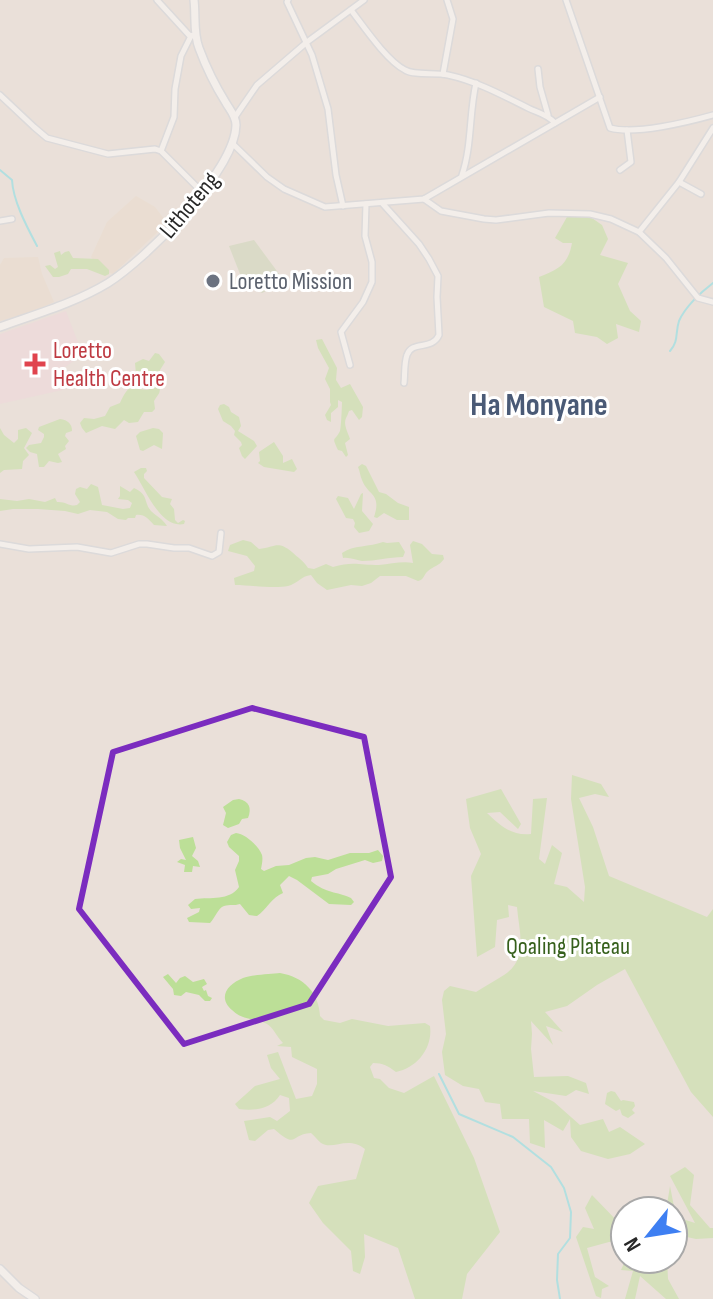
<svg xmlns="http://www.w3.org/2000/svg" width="713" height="1299" font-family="'Sofia Sans Condensed',sans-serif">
	<rect width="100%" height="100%" fill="#eae0d9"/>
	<g fill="#ebdac9">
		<path d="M136,196L155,207L167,223L113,274L103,271L91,257L107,222Z"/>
		<path d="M38,257L42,274L54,302L32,312L0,321V265L4,258Z"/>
	</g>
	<path fill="#f1d6dc" d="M66,311L83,355L56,373L63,390L0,404V334Z"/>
	<g fill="#bcdf97">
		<path d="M589,216L602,225L608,239L600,255L628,263L618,284L630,311L641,321L639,332L616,324L618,338L607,344L597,337L575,333L573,321L544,307L539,277C559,269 568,265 572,243H563L555,238L567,217Z"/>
		<path d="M60,251L61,255L65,252L69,251L73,258L98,259L109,270V274L105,276L87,269H71L68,274L59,277H53L45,266L50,265L55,269L58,267L54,253Z"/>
		<path d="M322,339L337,368L336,380L341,388L350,384L363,407L362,417L359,420L352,410L349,411C348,414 347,416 346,418C343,424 348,433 350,439L345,443L348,455L346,457L342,451L338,450C331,435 335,442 340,431C341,429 342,406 342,402L338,400V407L331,413V422L327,420L325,415L331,405L330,402V389L325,379L329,368L318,348L316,340Z"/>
		<path d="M155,353L159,354L165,362L160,370V380L139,378L136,374L135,363L143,359L149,361Z"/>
		<path d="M154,383H158C162,392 159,393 154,401L155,409L152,412H144L138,422L129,423L124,420L115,429L102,426L86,433L82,428L80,423L84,418L94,419L105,416L110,407L120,403C123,396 128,386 136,385L139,389L147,390L152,388Z"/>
		<path d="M224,404L229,407L231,412L239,417L241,426L238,431L254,441L257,446L245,459L242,456L239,448L242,445L241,442L234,435L235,431L231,426L223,421L218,409L220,405Z"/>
		<path d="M60,419C68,420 72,424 72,431L66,433L65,436L69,441L65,446L66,449L58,454L62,462L58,463L49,461L44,467H39L37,454L30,452L26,448L29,445L41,443L44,437V434L38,430L39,427Z"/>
		<path d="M0,428L4,435L14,443L18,439V430L26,428L32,433L24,448L29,455L23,461L22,469L4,470L0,473Z"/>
		<path d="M153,428L159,429L163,433L162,449L154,445L143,451L140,450L136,436L140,432Z"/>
		<path d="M274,442L283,456V463L292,459L297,469L294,472L264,467L258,463L260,461L259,452Z"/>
		<path d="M362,464L366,466L379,492L386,494L398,503L409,507V520H397L384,513L377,518L374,517C382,493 368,496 362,480C360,476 360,471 358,467Z"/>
		<path d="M141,468H146L147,471L144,474V478L162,497L172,499L170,504L174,509L175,520L178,523L183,520L185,521L184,524C160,529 145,488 134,472Z"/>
		<path d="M91,484L98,487L102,505L123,509L130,508L132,503L128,500L118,499L120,496V486L130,492L134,488C149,495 143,501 151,511C157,517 162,518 167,526L154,525C148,519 145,514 136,515L135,518H128L126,520L118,519L107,512L90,510L78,514L65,511L38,509H13L0,511V499L17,501L29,499L45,502L55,498L57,502C65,501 70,507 77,505L80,502L75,494L76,489L80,487L87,489Z"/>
		<path d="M363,493L362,511L373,524L369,531L359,533L354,527L355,523L353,519L346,518L336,499L338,496L348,498L354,509L361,494Z"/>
		<path d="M243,540L251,542L259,549C275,547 278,540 292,552C298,558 303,560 308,568L314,569L326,564L333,567C352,561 360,565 379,565C391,564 402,561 413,563L410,545L413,541L422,544L432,554L443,555L444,559C439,566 434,566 428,571C423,575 425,579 418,581L406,576H380L371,583L362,586L351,585L327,590L317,583L311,575C301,576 297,584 288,586C274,589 250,585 235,585L234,578L254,571L255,566L247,556L228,551L230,545Z"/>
		<path d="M383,542L387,543L399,542L405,552L403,557C389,557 376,561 362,561C355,560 350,557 343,558L342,553C353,545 370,547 383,542Z"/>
		<path d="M572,775L601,784L609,797L595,794L579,798L593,827L609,876L707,917L713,909V1117L691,1092L625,969L597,985L567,1006L545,1012L563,1032L546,1026L553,1045L531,1021L532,1034L531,1049L534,1077L568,1076L586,1083L589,1094L576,1090L566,1096L533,1091L554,1102L580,1125L603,1119L609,1132L620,1127L645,1144L630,1154L608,1159L581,1151L571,1137L570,1119L563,1131L544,1120L545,1148L530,1143L529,1119H502L500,1104L485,1102L479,1089L463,1086L445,1075L442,1052L446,1034L442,1000L444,991L450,986L476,992C485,986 495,981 504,975C529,959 519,932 517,907L508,905L509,917L497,920L495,947L477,957L471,876L481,854L470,828L466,799L501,789L521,824L518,829L500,812L487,813C501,826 511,836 531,834L533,799L547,798L539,859L545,864L552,845L562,853L554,884L567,887L584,902L585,887L571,799Z"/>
		<path d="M239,799C249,801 252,808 248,818L242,819L239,824L228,828L223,825L226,813L223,807L233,800Z"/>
		<path d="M236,833C245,834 258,845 262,855C263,859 262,864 261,869L264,871L276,866L289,865L306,858L315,857L328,860L350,853H369L378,850L383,856L382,861L373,863L365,860L336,869L328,874L312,877L311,881C327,894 336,891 351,898L354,902L351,905L329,904L297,880L289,876L280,885L283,893C272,897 266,910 257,916L249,915L240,904C234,906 230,904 224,906C218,908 215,918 210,923L189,922L187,918L199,912L200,908L191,909L188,905L195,899C211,897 229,901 239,887L235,870L239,861V856L229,847L227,842L231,835Z"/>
		<path d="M193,837L196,848L192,856L198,861L200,867L193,866L192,872H184L185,865L177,862L181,859L186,860L180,848L179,840Z"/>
		<path d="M280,973C304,977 319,993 320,1016L324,1020L340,1023L352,1019L388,1026L425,1023L430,1026C433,1048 417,1068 396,1072C388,1066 383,1063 373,1063L370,1067L374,1078L380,1079L389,1088L404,1093L434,1076L474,1158L500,1232L467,1274L462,1299H415L398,1248L364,1234L365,1257L360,1274L353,1271L351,1251L323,1223L309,1203L318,1186L356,1179L365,1149C347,1135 333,1151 321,1143C317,1140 315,1136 311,1133C290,1134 298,1150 274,1129L268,1130L255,1141L249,1140L244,1121L270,1117L277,1121L290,1111L289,1098L280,1095C271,1109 255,1111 239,1109L235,1104L255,1086L280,1079L271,1068L267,1055L278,1052L296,1099L312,1096L317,1084V1069L292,1057L291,1047L277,1046L283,1043C277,1037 273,1027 267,1024C256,1018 243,1021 232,1010C217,997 228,984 243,978C250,975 271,974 280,973Z"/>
		<path d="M168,974L176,983L180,978L185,976L193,982L204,979L207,984L202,987L204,991L206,990L208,996L212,998L210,1001H205L199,995L186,992L181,996L174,995L173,989L163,977Z"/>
		<path d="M611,1091L615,1092L621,1101L623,1100L634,1102L635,1106L632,1110L635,1113L628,1118L622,1115L620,1109L616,1111L605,1104L607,1093Z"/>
		<path d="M685,1167L694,1175L690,1205L710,1228H713V1238L696,1239L673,1234V1211H666L670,1186L676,1217L695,1223L670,1176Z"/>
		<path d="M592,1195L620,1224H625V1241L609,1242L587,1248L595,1277L609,1286L602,1289L601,1298L596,1296L576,1237L583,1227L594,1229L585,1208Z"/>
		<path d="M626,1259H667L668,1279L679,1299H666L640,1276L635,1299H625L633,1271L621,1270Z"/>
	</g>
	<path fill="#c7d3b1" d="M254,240L285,282L262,293L242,279L229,246Z"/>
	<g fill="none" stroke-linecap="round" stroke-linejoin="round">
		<g stroke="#6fdee9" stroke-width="2">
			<path d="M0,170L12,180C13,201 27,227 37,246"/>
			<path d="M670,351C679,341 675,333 679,321C685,307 701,292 713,283"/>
			<path d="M439,1074L459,1114L513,1137L551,1167L564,1188L571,1212L570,1238L558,1254L557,1280L560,1299"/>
		</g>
		<defs>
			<g id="minor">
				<path d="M157,0L189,35L194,36"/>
				<path d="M288,0L287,2L312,55L328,109L336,175L343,206"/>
				<path d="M566,0L610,128C635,135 688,122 713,115"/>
				<path d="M351,10C364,27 387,61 405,70C415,76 435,72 448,75C476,81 502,95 528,108C538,113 547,114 555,123"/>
				<path d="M538,69L540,87L548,115"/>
				<path d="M443,74L453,19L447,0"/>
				<path d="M0,95L34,127L47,138L108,154L155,149L161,151L202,192"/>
				<path d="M235,117L257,85L307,42L364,0"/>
				<path d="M233,144L267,177L284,189L325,207L424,199L600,97"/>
				<path d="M161,151L174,117L175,89L181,56L191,36"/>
				<path d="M620,170L631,162L627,130"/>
				<path d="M462,175C472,146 469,114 476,83"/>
				<path d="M679,182L701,194"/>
				<path d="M424,199L441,211L484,219L496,220L549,213L590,214L611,219L639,232L666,258L698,298L713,302"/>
				<path d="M382,203L419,244L429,259L438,276L437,297L439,335C432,351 412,340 407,355C404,363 405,375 404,383"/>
				<path d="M0,221L12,219"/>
				<path d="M639,232L679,182L713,128"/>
				<path d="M350,365L341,332L363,302L372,282V262L365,236L366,204"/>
				<path d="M0,544L29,549L77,547L111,553L139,544H147L174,548H189L212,556L219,552L221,533"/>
			</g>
			<g id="secondary">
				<path d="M0,327C36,314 75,303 108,283C146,259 235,171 236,125C236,116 230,110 226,103C216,87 206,67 199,48C193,33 196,16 194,0"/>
				<path d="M0,1269L19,1288L35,1299"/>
			</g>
		</defs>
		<use href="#minor" stroke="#ccd2dc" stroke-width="8"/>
		<use href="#secondary" stroke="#ccd2dc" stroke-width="10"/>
		<use href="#minor" stroke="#fff" stroke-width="5"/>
		<use href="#secondary" stroke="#fff" stroke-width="7"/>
	</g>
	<path d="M0 0H713V1299H0ZM252,708L364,737L391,877L309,1004L184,1044L79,909L113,752Z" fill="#eae0d9" fill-opacity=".55" fill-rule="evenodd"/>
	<path fill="none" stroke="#7b2cbf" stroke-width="6" stroke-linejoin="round" d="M252,708L364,737L391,877L309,1004L184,1044L79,909L113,752Z"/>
	<circle fill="#6b7280" stroke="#fff" stroke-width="3" cx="213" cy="281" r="8"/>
	<path fill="#e0444e" stroke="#fff" stroke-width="3" d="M31 352h8v8h8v8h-8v8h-8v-8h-8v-8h8z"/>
	<g text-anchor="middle" stroke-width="6" stroke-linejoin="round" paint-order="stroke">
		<g font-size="24" fill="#282828" stroke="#fff">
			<text transform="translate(189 205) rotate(-50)" y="8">Lithoteng</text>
		</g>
		<g font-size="24" fill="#5b616d" stroke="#fff" text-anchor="start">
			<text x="229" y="289">Loretto Mission</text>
		</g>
		<g font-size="24" fill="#be3a42" stroke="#fff" text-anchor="start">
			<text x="53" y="358">Loretto<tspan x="53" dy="28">Health Centre</tspan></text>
		</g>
		<g font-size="24" fill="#36601c" stroke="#fff">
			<text x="568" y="954">Qoaling Plateau</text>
		</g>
		<g font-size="32" font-weight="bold" fill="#4a5a76" stroke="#fff">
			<text x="539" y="415">Ha Monyane</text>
		</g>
	</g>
	<g transform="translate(649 1235) rotate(240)"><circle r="38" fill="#ffffff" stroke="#a9a9a9" stroke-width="2"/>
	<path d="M0-6L14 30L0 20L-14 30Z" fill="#3e7ff2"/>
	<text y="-12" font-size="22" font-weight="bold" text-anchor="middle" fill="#282828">N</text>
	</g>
</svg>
